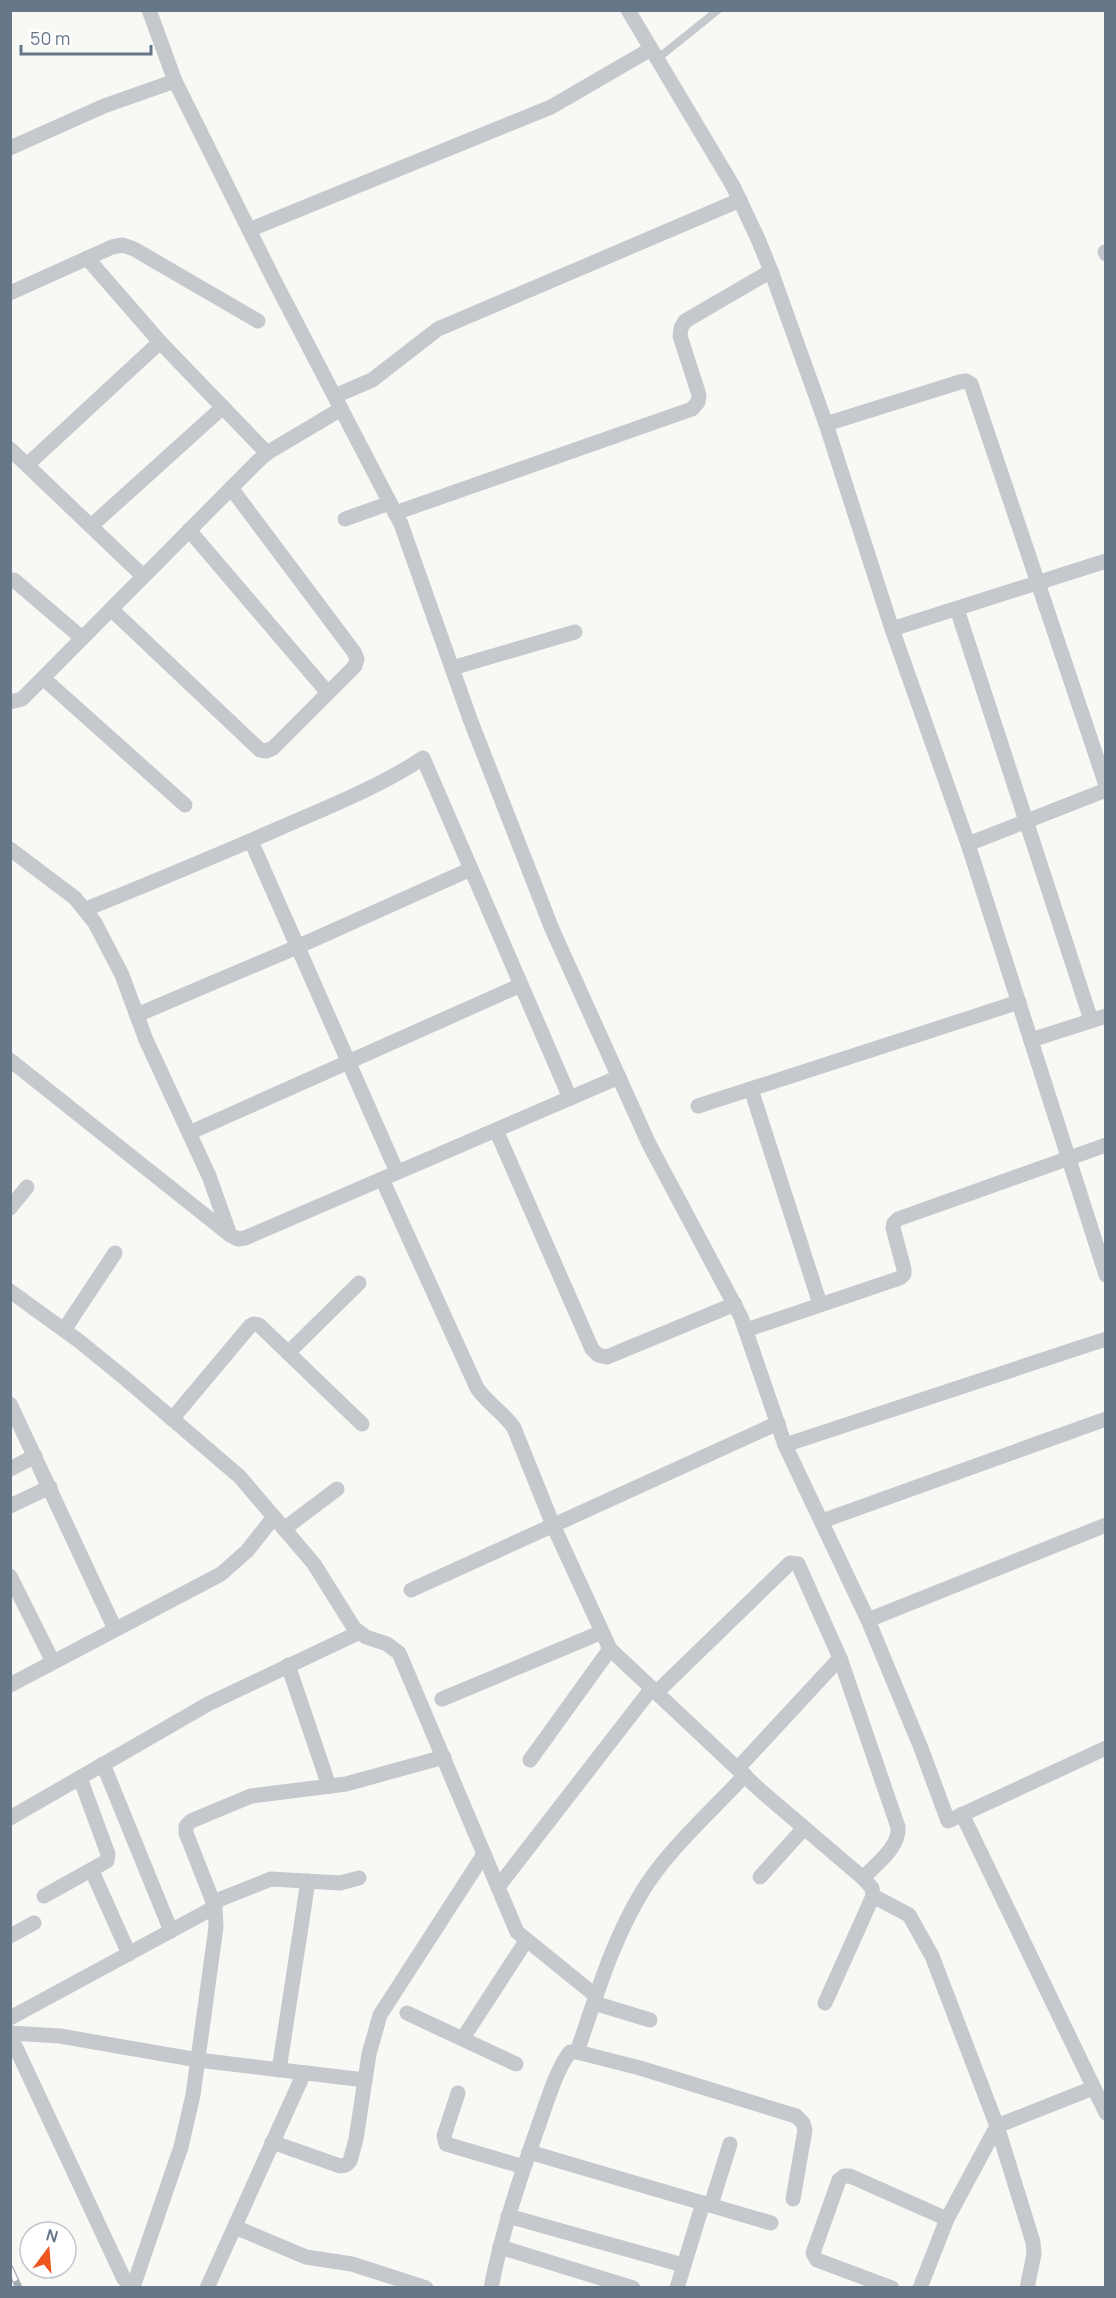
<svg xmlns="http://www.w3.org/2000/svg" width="1116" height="2298" font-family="Manrope,sans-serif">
	<rect width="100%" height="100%" fill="#f8f8f5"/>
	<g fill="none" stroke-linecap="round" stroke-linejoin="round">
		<path stroke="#c5c9cd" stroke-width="8" d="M657,59L718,10"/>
		<g stroke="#c5c9cd" stroke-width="15">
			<path d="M149,10L175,81L273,278L401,524L470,719L552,929L649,1144L741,1317L785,1445L868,1620L921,1748L948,1821L1106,1748"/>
			<path d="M628,10L733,186L758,239L771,271L826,424L892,629L968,844L1106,1275"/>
			<path d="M10,148L104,106L175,81"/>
			<path d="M249,230L551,107L651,49"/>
			<path d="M1105,252L1106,254"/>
			<path d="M87,258L160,342L267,453"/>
			<path d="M10,293L112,247L123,245L134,249L258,321"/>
			<path d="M335,396L372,380L438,329L740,200"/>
			<path d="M826,424L960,382L966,381L971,384L1106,785"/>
			<path d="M10,449L143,576"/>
			<path d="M27,465L160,342"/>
			<path d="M395,513L692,409L698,402L699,395L680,336L681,328L685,321L771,271"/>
			<path d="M345,519L390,503"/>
			<path d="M91,526L223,407"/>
			<path d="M189,530L328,693"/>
			<path d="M14,580L82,638"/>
			<path d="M111,609L260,750L266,751L273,748L355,666L357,659L354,652L231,488"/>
			<path d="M957,609L1091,1020"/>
			<path d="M892,629L1106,561"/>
			<path d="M452,668L575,632"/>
			<path d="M43,678L185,805"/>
			<path d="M10,702L22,699L256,463L267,453L341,409"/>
			<path d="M251,841L397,1172"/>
			<path d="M968,844L1106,790"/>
			<path d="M10,849L75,898L95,923L122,975L146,1040L209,1176L230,1235L238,1239L245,1238L619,1077"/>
			<path d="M86,909C151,883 215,856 280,828C328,807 379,787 423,758L570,1098"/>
			<path d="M137,1015L297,947L471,869"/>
			<path d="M1031,1040L1106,1016"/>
			<path d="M10,1060L230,1235"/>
			<path d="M751,1089L820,1304"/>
			<path d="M698,1106L1019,1002"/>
			<path d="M496,1130L592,1349L598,1355L607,1357L735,1304"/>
			<path d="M189,1133L521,985"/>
			<path d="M382,1179L477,1388C488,1404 504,1413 514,1428L553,1525L610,1649L761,1791L863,1878L872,1888L873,1896L825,2003"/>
			<path d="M10,1208L27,1187"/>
			<path d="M10,1291L79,1341L127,1380L240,1477L314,1564L354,1628L366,1637L387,1644L399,1653L517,1932L596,1996"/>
			<path d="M64,1330L115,1253"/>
			<path d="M746,1330L900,1278L904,1274V1269L893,1228L894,1223L898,1219L1106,1145"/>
			<path d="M288,1353L359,1283"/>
			<path d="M10,1404L115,1629"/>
			<path d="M172,1419L250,1326L254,1324L259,1325L362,1424"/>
			<path d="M785,1445L1106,1339"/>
			<path d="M10,1469L35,1456"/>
			<path d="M10,1506L50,1487"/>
			<path d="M822,1521L1106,1419"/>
			<path d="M284,1529L337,1489"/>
			<path d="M10,1576L53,1662"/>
			<path d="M411,1590L778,1423"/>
			<path d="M868,1620L1106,1525"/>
			<path d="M288,1665L329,1786"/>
			<path d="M10,1685L221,1574L247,1551L274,1517"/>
			<path d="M657,1692L790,1563L798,1564L840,1658L898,1827C900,1847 876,1864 863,1878"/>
			<path d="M442,1699L602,1632"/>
			<path d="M530,1760L610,1649"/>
			<path d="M103,1764L171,1931"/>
			<path d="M738,1768L840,1658"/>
			<path d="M962,1814L1106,2113"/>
			<path d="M10,1818L208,1704L358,1633"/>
			<path d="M92,1871L129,1954"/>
			<path d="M760,1877L804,1828"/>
			<path d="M498,1887L652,1688"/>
			<path d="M44,1896L107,1861L108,1854L80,1778"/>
			<path d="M873,1896L909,1915L932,1956L997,2126L1033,2242L1034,2254L1027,2288"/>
			<path d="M213,1902L271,1879L340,1883L359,1878"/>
			<path d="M10,1936L34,1923"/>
			<path d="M594,2003L650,2020"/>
			<path d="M407,2013L516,2064"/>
			<path d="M10,2018L215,1907"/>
			<path d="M10,2033L60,2036L198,2060L365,2080"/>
			<path d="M10,2035L124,2279L134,2288"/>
			<path d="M463,2038L526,1941"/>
			<path d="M577,2052C596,1997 612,1941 642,1892C667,1850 712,1811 745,1775"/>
			<path d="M279,2070L308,1881"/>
			<path d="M458,2093L444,2136L446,2144L524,2167"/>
			<path d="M272,2142L340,2166L346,2165L350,2161L356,2139L369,2054L380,2015L484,1854"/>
			<path d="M529,2152L771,2223"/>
			<path d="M711,2205L730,2144"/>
			<path d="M508,2216L683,2265"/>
			<path d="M235,2227L306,2257L352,2264L426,2288"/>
			<path d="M500,2247L633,2288"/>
			<path d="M133,2287L181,2147L193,2095L216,1927L215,1907L186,1833V1826L191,1821L251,1796L346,1784L444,1757"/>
			<path d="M207,2288L304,2073"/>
			<path d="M491,2288C502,2231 520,2178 539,2124C547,2102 556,2070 570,2052H577L640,2068L796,2116L803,2123L805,2130L793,2199"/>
			<path d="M677,2288L703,2203"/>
			<path d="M892,2288L817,2260L813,2253L839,2180L844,2176H850L947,2219"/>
			<path d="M920,2288L947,2219L997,2126L1093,2088"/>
		</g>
		<defs>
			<path id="rail" d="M10,2268L19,2288"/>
		</defs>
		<use href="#rail" stroke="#a5abb2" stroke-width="7"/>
		<use href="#rail" stroke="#fff" stroke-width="4.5" stroke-dasharray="14" stroke-linecap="butt"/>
	</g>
	<rect width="1116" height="2298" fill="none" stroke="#657788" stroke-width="24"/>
	<g transform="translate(48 2250) rotate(16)"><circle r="28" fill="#ffffff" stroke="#c1c9cf" stroke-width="1.5"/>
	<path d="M0-4.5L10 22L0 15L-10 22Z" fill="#ee561f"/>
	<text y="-9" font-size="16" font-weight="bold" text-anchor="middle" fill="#657788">N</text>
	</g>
	<path d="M21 45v9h130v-9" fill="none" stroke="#657788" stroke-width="3"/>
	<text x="30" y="45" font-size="18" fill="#657788" stroke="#ffffff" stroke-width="4.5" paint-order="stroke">50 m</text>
</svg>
